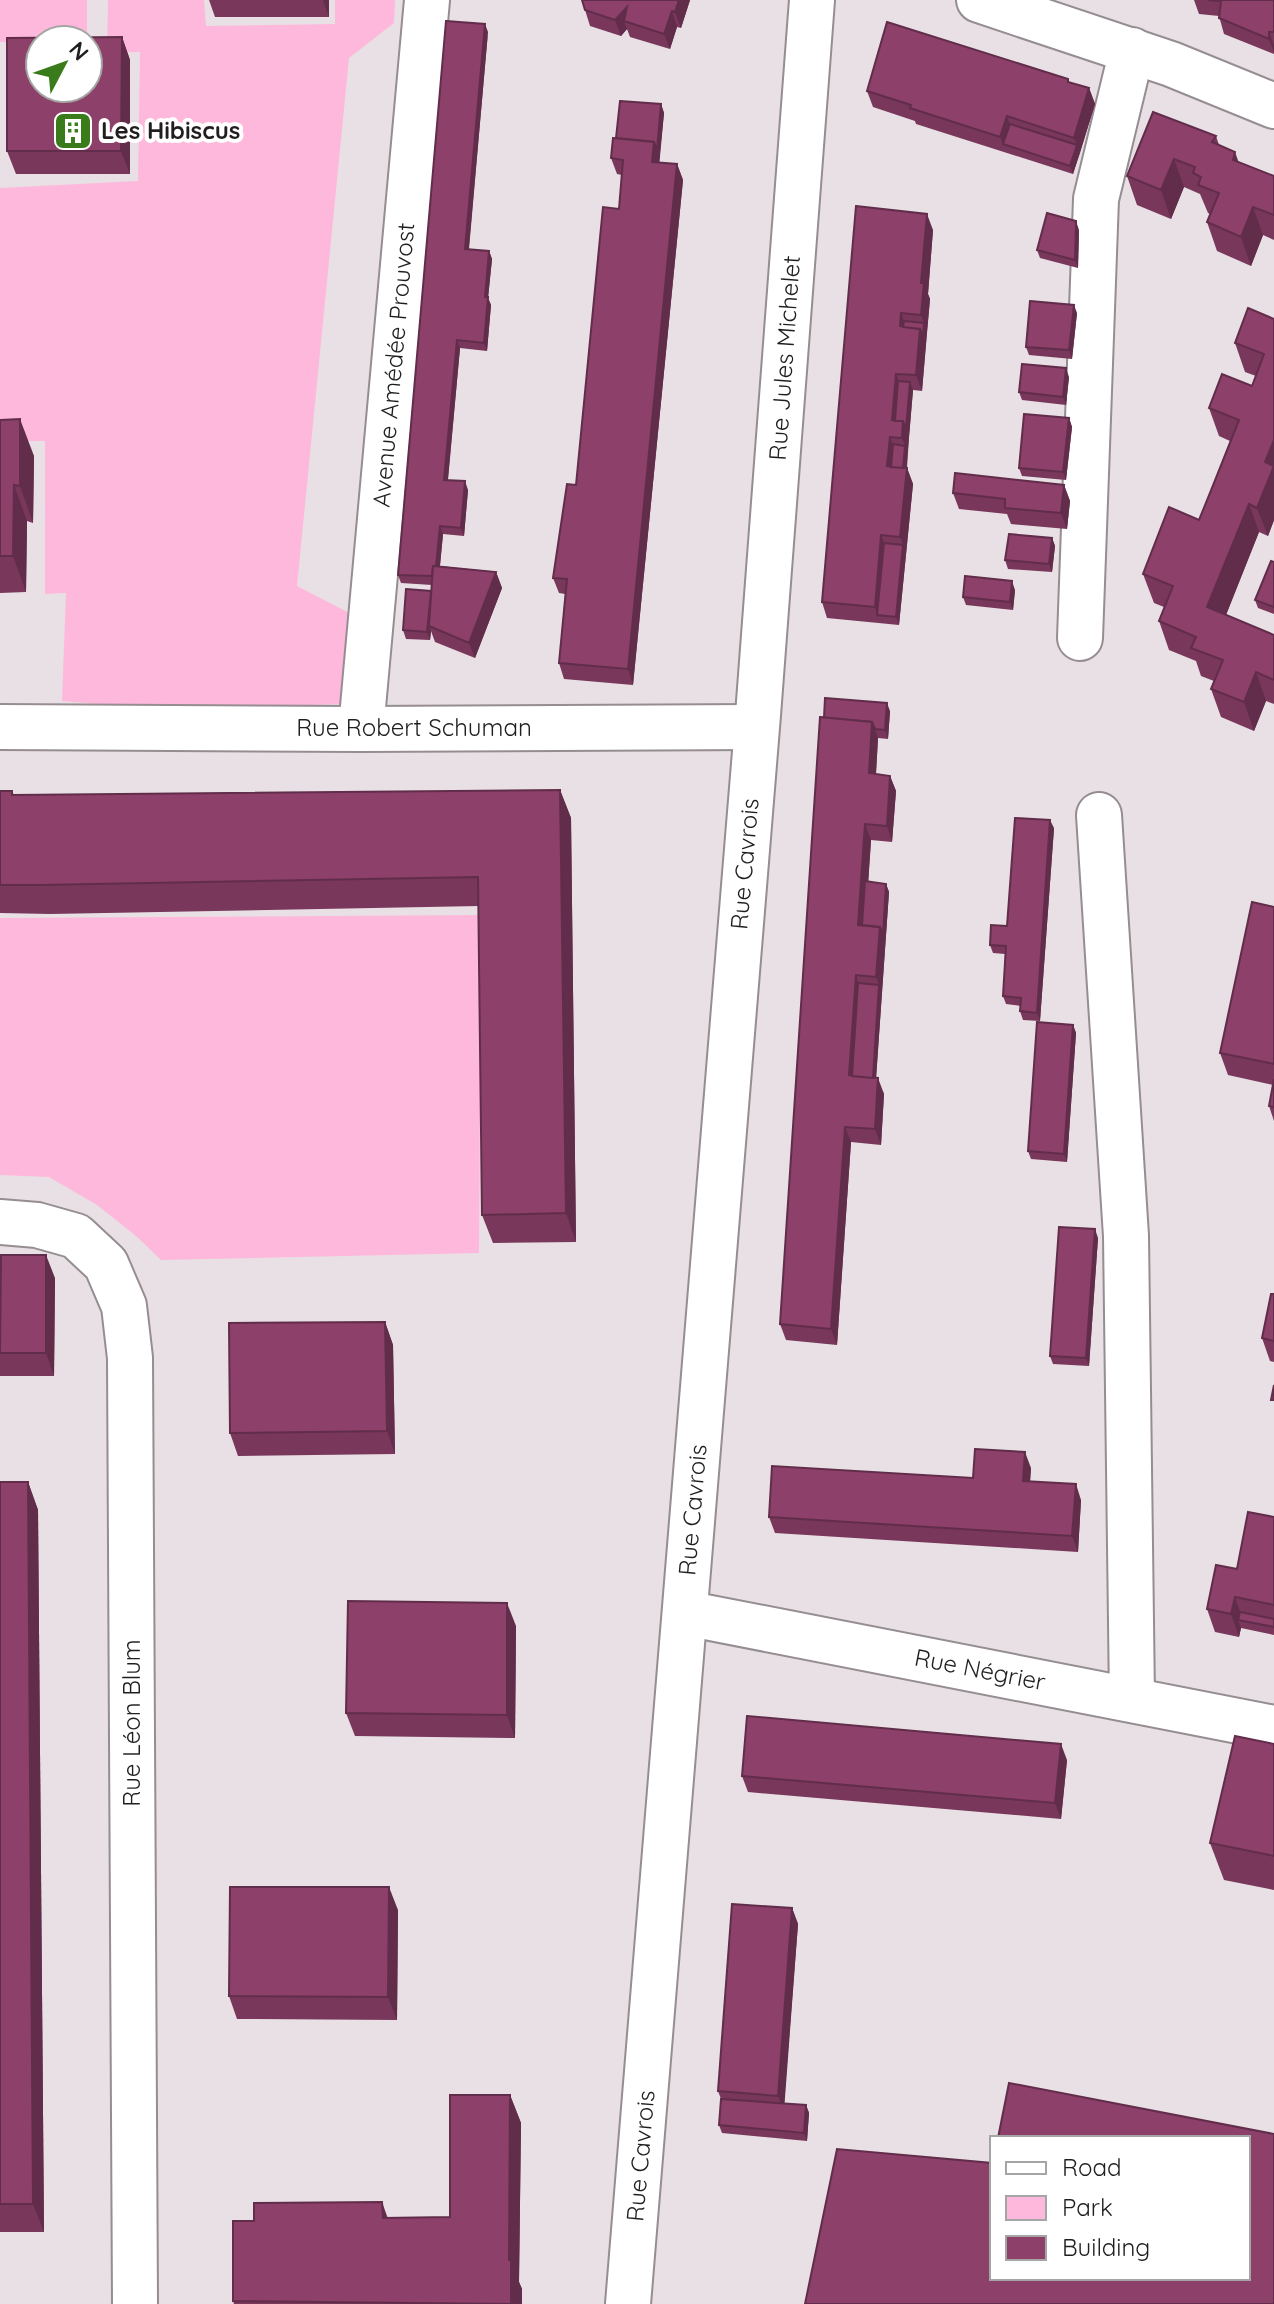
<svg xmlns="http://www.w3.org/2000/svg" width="1274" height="2304" font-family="Quicksand,sans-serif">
	<rect width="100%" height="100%" fill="#e8e0e4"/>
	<g fill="#feb8db">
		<path d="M0,0H87V40L0,42Z"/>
		<path d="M108,0H204L206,26L335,24V0H395L394,23L349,58L297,586L357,617L341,704L164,710L62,701L66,593L45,594V441H0V188L138,181L140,52H107Z"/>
		<path d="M481,915L479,1253L161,1260L136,1236L97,1205L49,1177L0,1175V918Z"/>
	</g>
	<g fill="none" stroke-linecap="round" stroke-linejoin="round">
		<defs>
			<g id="minor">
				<path d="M979,0L1171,64L1274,106"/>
				<path d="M1080,638L1096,199L1132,50"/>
				<path d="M0,727L361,729L756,727"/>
				<path d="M361,729L427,0"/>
				<path d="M1099,815L1126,1236L1132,1699"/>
				<path d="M0,1222L37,1225L76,1236L106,1264L124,1306L130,1358L135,2304"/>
				<path d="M685,1613L1274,1728"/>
				<path d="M628,2304L758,715L812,0"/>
			</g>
		</defs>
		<use href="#minor" stroke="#958d91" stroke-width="48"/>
		<use href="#minor" stroke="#fff" stroke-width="44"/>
	</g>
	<g fill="#78375b">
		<path d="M209,0H329V17H215Z"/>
		<path d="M582,0H690L681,28L677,27L670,49L630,37L627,29L621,36L590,26Z"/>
		<path d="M1194,0H1274V54L1224,34L1219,16L1199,14Z"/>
		<path d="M488,32L469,249L489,251L492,259L488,298L491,305L487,351L460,348L448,480L468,490L464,536L443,534L440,566L496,572L502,588L475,658L435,642L431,631L430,640L406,639L403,630L431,591L432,585L401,583L398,575Z"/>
		<path d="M122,37L130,60V174H16L7,151Z"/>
		<path d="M1069,82L1089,88L1095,104L1073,174L916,124L915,121L873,107L867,91Z"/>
		<path d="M661,104L664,113L659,162L677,164L683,180L633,685L564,679L559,663L565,594L559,593L553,578L576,485L619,209L622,175L617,174L611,158L616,139Z"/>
		<path d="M1216,136L1219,145L1239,162L1274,176V240L1263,235L1251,266L1217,251L1207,222L1210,214L1208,213L1200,194L1184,187L1171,219L1137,205L1127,176Z"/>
		<path d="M856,206L933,230L928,294L930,299L922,391L913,390L909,437L907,468L913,484L899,625L827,618L822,602Z"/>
		<path d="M1079,230L1078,268L1040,258L1037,250Z"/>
		<path d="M1077,313L1072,359L1029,355L1026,347Z"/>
		<path d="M1274,319V520L1268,536L1259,532L1226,615L1274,635V704L1266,701L1254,731L1221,717L1211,689L1214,681L1201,676L1196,661L1169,650L1159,621L1164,607L1154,603L1143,574L1199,520L1230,441L1219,436L1209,408L1252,386L1256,376L1245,372L1235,343Z"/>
		<path d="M1069,377L1066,405L1022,400L1019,392Z"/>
		<path d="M1069,418L1072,427L1066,480L1022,476L1019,468Z"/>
		<path d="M0,420L34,456L33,523L27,521L26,592L0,593Z"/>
		<path d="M1064,485L1070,501L1067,529L1011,524L1007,514L959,509L953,493Z"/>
		<path d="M1052,538L1055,546L1052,572L1008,569L1005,560Z"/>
		<path d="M1274,562V614L1258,608L1255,600Z"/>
		<path d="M1015,590L1013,610L966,605L963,597Z"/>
		<path d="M890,711L888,739L878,738L876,774L890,776L896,791L892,842L871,840L868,882L886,884L889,892L876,1078L884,1094L881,1145L851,1142L837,1345L786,1340L780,1324L820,717Z"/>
		<path d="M560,790L571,818L576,1242L493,1243L482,1215L479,906L50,914L0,913V791H12L14,795Z"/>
		<path d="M1054,828L1040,1021L1023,1020L1020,1011L1021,1006L1006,1004L1003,996L1005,954L993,953L990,945L1007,926Z"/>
		<path d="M1274,907V1121L1269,1106L1273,1085L1228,1075L1220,1053Z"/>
		<path d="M1073,1025L1076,1033L1067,1162L1031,1159L1028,1151Z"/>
		<path d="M1098,1238L1089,1366L1053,1364L1050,1356Z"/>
		<path d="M0,1264L55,1278L54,1376H0Z"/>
		<path d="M1274,1294V1362L1270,1361L1262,1338Z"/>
		<path d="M385,1322L393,1345L395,1454L238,1456L230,1433Z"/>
		<path d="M1031,1468L1030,1481L1081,1500L1078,1552L775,1533L769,1517L973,1478Z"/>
		<path d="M0,1482H28L38,1510L44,2232H0Z"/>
		<path d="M1274,1517V1635L1241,1628L1239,1637L1215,1632L1207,1609Z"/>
		<path d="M516,1626L515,1738L355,1736L346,1713Z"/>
		<path d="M1274,1744V1890L1224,1880L1210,1843Z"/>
		<path d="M1067,1760L1061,1819L748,1792L742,1776Z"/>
		<path d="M792,1908L798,1924L784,2103L806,2105L809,2113L807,2141L722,2133L719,2125L721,2099L718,2091Z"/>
		<path d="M398,1910L397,2020L237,2019L229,1996Z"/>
		<path d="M510,2095L521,2123L519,2282L522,2289V2304H234L233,2301L388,2218L450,2217Z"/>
	</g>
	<g fill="#622d4a">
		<path d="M323,0H329V17Z"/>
		<path d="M679,0H690L681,28L675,12Z"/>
		<path d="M627,7L624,21L627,29L621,36L615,20Z"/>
		<path d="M672,11L677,27L670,49L664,34Z"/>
		<path d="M485,24L488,32L468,257L465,249Z"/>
		<path d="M1269,32L1274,45V52L1269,39Z"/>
		<path d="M122,37L130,60V174L121,151Z"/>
		<path d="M1089,88L1095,104L1080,153L1074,138Z"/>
		<path d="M661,104L664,113L658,178L652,162L654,142Z"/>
		<path d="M1007,116L1012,132L1003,144L1000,137Z"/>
		<path d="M1077,145L1080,153L1073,174L1070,166Z"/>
		<path d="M1235,152L1245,180L1233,160Z"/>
		<path d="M1174,159L1184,187L1171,219L1161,190Z"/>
		<path d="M677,164L683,180L633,685L628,669Z"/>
		<path d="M1253,207L1263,235L1251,266L1241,237Z"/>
		<path d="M927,214L933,230L928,294L930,299L927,331L921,315V283Z"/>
		<path d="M1076,221L1079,230L1078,268L1075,260Z"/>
		<path d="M489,251L492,259L488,298L491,305L487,351L484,343L485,297Z"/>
		<path d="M1074,305L1077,313L1072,359L1069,350Z"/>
		<path d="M901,313L907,329L900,326Z"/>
		<path d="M924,323L927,331L922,391L916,375L920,329Z"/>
		<path d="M457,340L460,348L447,488L444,480Z"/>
		<path d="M1066,368L1069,377L1066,405L1063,397Z"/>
		<path d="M896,374L902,390L895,428L892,420Z"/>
		<path d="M910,382L913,390L909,437L906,429Z"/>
		<path d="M1069,418L1072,427L1066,480L1063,472Z"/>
		<path d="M20,419L34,456L33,523L20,486Z"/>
		<path d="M903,421L909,437L905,484L902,476L905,446L902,438Z"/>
		<path d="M890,437L896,453L890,474L887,466Z"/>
		<path d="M1274,440V520L1268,536L1257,508L1265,462Z"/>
		<path d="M907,468L913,484L899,625L896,617L903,545L900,537Z"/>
		<path d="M465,481L468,490L464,536L461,528Z"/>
		<path d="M14,485L27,521L26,592L13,556Z"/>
		<path d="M1064,485L1070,501L1067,529L1061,513Z"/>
		<path d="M1249,504L1259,532L1218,635L1207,607Z"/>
		<path d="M440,526L443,534L438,585L435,577Z"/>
		<path d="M881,535L887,551L877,615L875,607Z"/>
		<path d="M1052,538L1055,546L1052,572L1049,564Z"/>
		<path d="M496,572L502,588L475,658L469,643Z"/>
		<path d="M1012,581L1015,590L1013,610L1010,602Z"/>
		<path d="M431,591L429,626L431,631L430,640L427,632Z"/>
		<path d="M1256,672L1266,701L1254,731L1244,702Z"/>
		<path d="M887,703L890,711L888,739L885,730Z"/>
		<path d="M872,722L878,738L875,789L869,773Z"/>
		<path d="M890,776L896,791L892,842L887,826Z"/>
		<path d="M560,790L571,818L576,1242L566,1213Z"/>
		<path d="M1050,820L1054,828L1040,1021L1037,1013Z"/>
		<path d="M865,824L871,840L865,933L858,925Z"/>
		<path d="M886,884L889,892L875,1094L872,1086L879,985L876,977L880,927Z"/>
		<path d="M856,975L861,991L851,1083L849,1075Z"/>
		<path d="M1073,1025L1076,1033L1067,1162L1064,1154Z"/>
		<path d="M878,1078L884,1094L881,1145L875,1129Z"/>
		<path d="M845,1127L851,1142L837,1345L831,1329Z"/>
		<path d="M1095,1229L1098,1238L1089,1366L1086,1358Z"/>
		<path d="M46,1255L55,1278L54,1376L46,1353Z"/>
		<path d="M385,1322L393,1345L395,1454L387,1431Z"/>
		<path d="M1025,1452L1031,1468L1029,1497L1023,1481Z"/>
		<path d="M28,1482L38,1510L44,2232L33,2204Z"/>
		<path d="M1076,1484L1081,1500L1078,1552L1072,1536Z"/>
		<path d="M1235,1597L1243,1620H1238L1241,1628L1239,1637L1231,1614Z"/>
		<path d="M507,1603L516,1626L515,1738L507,1715Z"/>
		<path d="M1061,1744L1067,1760L1061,1819L1055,1803Z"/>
		<path d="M389,1887L398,1910L397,2020L388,1997Z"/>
		<path d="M792,1908L798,1924L784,2111L778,2096Z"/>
		<path d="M510,2095L521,2123L519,2282L522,2289V2304H511L509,2260Z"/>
		<path d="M806,2105L809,2113L807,2141L804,2133Z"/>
		<path d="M382,2202L392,2230L383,2218Z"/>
	</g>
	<g fill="#8c406a" stroke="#622d4a" stroke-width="2" fill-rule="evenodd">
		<path d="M582,0H679L675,12L672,11L664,34L624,21L627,7L615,20L585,10Z"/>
		<path d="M1208,0H1274V32H1269V39L1219,18L1221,1Z"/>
		<path d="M446,21L485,24L465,249L489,251L485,297H488L484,343L457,340L444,480L465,481L461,528L440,526L436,566H433L432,576L398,575Z"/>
		<path d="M887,22L1068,79V82L1089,88L1074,138L1007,116L1000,137L910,108L911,105L867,91Z"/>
		<path d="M122,37L121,151H7V38ZM40,40H88V88H40Z"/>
		<path d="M620,101L661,104L657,150L654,142L616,138Z"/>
		<path d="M1153,112L1216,136L1212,142L1235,152L1233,160L1274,176V215L1253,207L1241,237L1207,222L1219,193L1198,185L1201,177L1193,173L1195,167L1174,159L1161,190L1127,176Z"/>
		<path d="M1010,124L1077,145L1070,166L1003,144Z"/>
		<path d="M613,138L654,142L652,162L677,164L628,669L559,663L567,579L553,578L567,484L576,485L603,207L619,209L623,160L611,158Z"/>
		<path d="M856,206L927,214L921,283H924L921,315L901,313L900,326L920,329L916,375L896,374L892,420L903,421L902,438L890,437L887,466L907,468L900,537L881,535L875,607L822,602Z"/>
		<path d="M1047,213L1076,221L1075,260L1037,250Z"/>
		<path d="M1030,301L1074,305L1069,350L1026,347Z"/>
		<path d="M1248,308L1274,319V440L1265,462L1274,466L1257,508L1249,504L1207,607L1274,635V680L1256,672L1244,702L1211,689L1223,660L1191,648L1196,637L1159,621L1173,586L1143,574L1169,507L1199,520L1212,488L1239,420L1209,408L1222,374L1252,386L1264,354L1235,343Z"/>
		<path d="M904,321L924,323L923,336L920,329L903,327Z"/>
		<path d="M1022,364L1066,368L1063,397L1019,392Z"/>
		<path d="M898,381L910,382L906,429L903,421H895Z"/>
		<path d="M1024,414L1069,418L1063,472L1019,468Z"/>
		<path d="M20,419V486L14,485L13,556H0V420Z"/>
		<path d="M893,444L905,446L903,468L891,467Z"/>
		<path d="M955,473L1064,485L1061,513L1005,508V499L953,493Z"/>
		<path d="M1009,534L1052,538L1049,564L1005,560Z"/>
		<path d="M884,543L903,545L896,617L877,615Z"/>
		<path d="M1271,561L1274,562V607L1255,600Z"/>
		<path d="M433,566L496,572L469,643L429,626Z"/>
		<path d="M965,576L1012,581L1010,602L963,597Z"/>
		<path d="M406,589L431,591L427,632L403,630Z"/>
		<path d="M825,698L887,703L885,730L875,729L872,722L824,718Z"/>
		<path d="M820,717L872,722L869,773L890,776L887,826L865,824L858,925L880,927L876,977L856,975L849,1075L878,1078L875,1129L845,1127L831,1329L780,1324Z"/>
		<path d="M560,790L566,1213L482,1215L478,877L40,885H0V791H12V795Z"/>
		<path d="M1015,818L1050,820L1037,1013L1020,1011L1021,998L1003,996L1006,946L990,945L991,925L1007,926Z"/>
		<path d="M865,881L886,884L883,935L880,927L862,925Z"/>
		<path d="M1252,902L1274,907V1064L1220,1053Z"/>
		<path d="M858,983L879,985L873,1078L852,1076Z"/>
		<path d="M1037,1022L1073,1025L1064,1154L1028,1151Z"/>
		<path d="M1274,1079V1107L1269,1106Z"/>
		<path d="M1059,1227L1095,1229L1086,1358L1050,1356Z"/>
		<path d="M1,1255H46V1353H0Z"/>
		<path d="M1271,1294H1274V1341L1262,1338Z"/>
		<path d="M385,1322L387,1431L230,1433L229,1323Z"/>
		<path d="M1274,1385V1400H1271Z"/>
		<path d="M975,1449L1025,1452L1023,1481L1076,1484L1072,1536L769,1517L772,1466L973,1478Z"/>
		<path d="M0,1482H28L33,2204H0Z"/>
		<path d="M1248,1512L1274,1517V1605L1235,1597L1231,1614L1207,1609L1216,1565L1237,1569Z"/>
		<path d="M348,1601L507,1603V1715L346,1713Z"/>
		<path d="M1240,1612L1274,1619V1627L1238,1620Z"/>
		<path d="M747,1716L1061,1744L1055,1803L742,1776Z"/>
		<path d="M1235,1736L1274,1744V1856L1210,1843Z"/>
		<path d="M230,1887H389L388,1997L229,1996Z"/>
		<path d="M732,1904L792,1908L778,2096L718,2091Z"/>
		<path d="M1009,2083L1274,2134V2304H805L837,2149L992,2163V2278H1248V2138H998Z"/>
		<path d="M450,2095H510L509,2260H511V2304L233,2301V2221H254V2203L382,2202L383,2218L450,2217Z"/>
		<path d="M721,2099L806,2105L804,2133L719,2125Z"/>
	</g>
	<defs>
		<symbol id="building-square" viewBox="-11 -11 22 22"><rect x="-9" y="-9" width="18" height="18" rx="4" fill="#3a7b1b" stroke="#fff"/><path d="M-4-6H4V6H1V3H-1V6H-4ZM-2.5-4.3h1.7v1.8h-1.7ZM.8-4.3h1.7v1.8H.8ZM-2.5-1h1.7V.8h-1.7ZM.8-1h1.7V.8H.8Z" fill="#fff"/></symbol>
	</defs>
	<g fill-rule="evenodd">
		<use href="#building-square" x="51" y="109" width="44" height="44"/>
	</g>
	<g text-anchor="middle" stroke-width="8" stroke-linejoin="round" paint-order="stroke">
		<g font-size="24" font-weight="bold" fill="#211e1f" stroke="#fff" text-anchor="start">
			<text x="101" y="139">Les Hibiscus</text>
		</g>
		<g font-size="24" fill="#211e1f" stroke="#fff">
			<text transform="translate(785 358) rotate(-86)" y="8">Rue Jules Michelet</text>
			<text transform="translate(394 365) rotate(-85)" y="8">Avenue Amédée Prouvost</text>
			<text x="414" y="736">Rue Robert Schuman</text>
			<text transform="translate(745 864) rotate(-85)" y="8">Rue Cavrois</text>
			<text transform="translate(693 1510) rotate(-85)" y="8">Rue Cavrois</text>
			<text transform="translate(980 1670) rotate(11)" y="8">Rue Négrier</text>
			<text transform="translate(132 1723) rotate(-90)" y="8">Rue Léon Blum</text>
			<text transform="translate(641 2156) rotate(-85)" y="8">Rue Cavrois</text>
		</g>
	</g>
	<rect x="990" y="2136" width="260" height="144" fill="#ffffff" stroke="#a6a5a5" stroke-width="2"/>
	<rect x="1006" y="2162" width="40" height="12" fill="#ffffff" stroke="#a6a5a5" stroke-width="2"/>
	<text x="1062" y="2176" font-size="24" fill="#211e1f">Road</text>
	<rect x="1006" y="2196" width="40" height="24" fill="#feb8db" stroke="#a6a5a5" stroke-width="2"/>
	<text x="1062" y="2216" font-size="24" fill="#211e1f">Park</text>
	<rect x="1006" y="2236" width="40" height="24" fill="#8c406a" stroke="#a6a5a5" stroke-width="2"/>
	<text x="1062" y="2256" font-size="24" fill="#211e1f">Building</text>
	<g transform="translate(64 64) rotate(49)"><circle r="38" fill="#ffffff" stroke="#a6a5a5" stroke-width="2"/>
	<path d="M0-6L14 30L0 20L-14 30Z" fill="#3a7b1b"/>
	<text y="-12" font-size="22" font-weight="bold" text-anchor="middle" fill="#211e1f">N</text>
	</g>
</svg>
